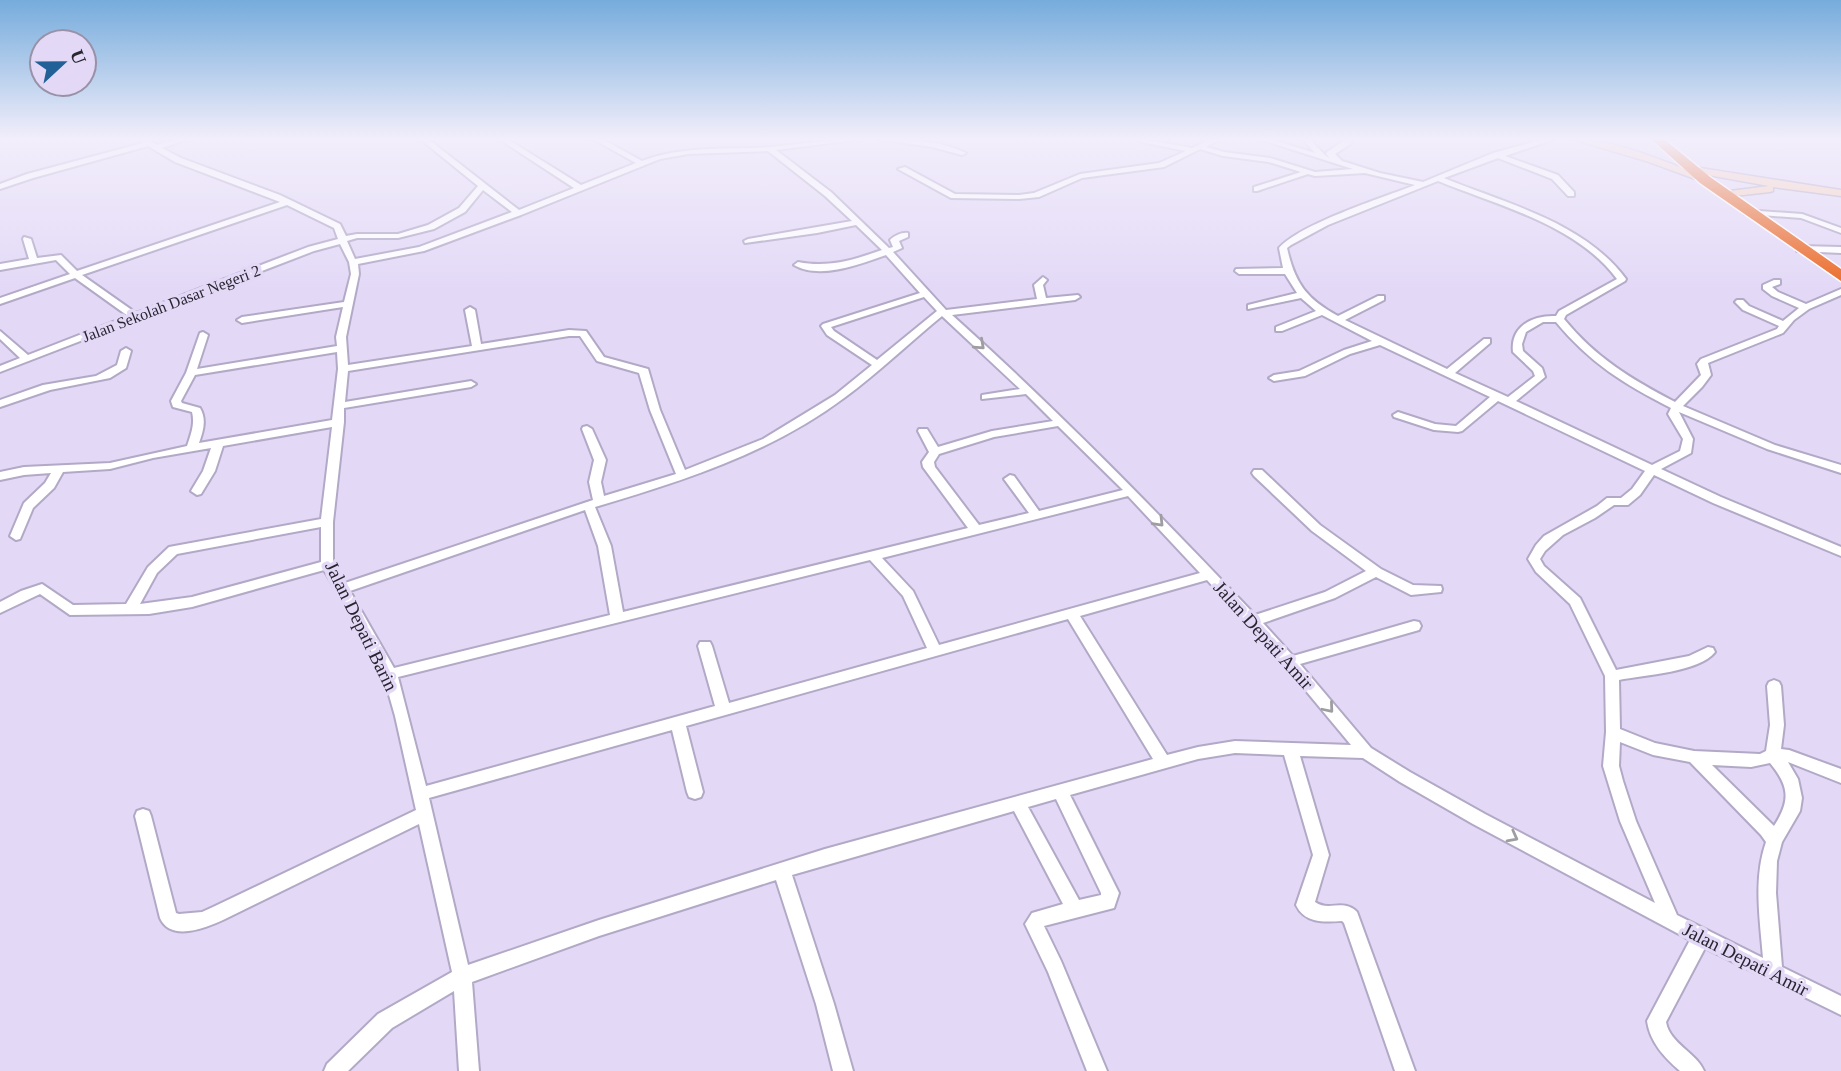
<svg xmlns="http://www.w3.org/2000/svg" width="1841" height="1071" font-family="'Times New Roman',serif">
	<rect width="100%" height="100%" fill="#e3d9f7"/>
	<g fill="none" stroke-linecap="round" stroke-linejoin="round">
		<defs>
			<g id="street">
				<path d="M139,139H147L157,145L177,139H188L162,148L181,158L280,195L340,224L346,236L357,234H398L428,225L459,208L478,186L420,139H428L519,210L574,188L499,139H507L581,185L636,163L593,139H602L642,161C683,145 728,150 771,147C801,144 831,139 862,139L776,150L831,192L889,248L893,247L890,240C894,236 902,232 908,233V237L899,241L902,248L893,252L946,310L1037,299L1034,285L1043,277L1047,280L1043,285L1046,298L1078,295L1080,297L1075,300L952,315C1058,410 1157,512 1255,615L1325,592L1366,571L1312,531L1254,476L1252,473L1254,470H1262L1320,525L1381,569L1413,585L1441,586L1442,589L1441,592L1411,595L1376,577L1335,598L1263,623L1293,656L1414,621L1419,622L1421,626L1419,630L1300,664L1371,748L1410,772L1485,814L1655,903L1620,821L1603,766L1606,732L1605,676L1570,604L1536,572L1528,559L1536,545L1544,536L1597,506L1607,498H1621L1632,489L1645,471L1498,401L1462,431L1458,432L1434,430L1394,417L1393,415L1398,412L1435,424L1456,426L1490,397L1380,345L1350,354L1305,376L1274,381L1269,378L1274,375L1299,371L1344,350L1372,341L1322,315L1282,331H1276V327L1316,311L1301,298L1248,309V305L1297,293L1285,274H1239L1235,271L1236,269L1283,268L1279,248C1300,224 1382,198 1415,185L1365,173L1315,176L1308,174L1257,191H1254V187L1301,172L1269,162L1223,156L1200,149L1164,167L1082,178L1039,197L1019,199L951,198L898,169L905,167L955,194L1019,195L1034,193L1080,174L1159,163L1186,151L1141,142L1142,139L1192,148L1211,139H1220L1206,147L1224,152L1270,158L1315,172L1353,169L1259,139H1270L1315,153L1305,142V139H1312V142L1326,156L1330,158L1326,154L1327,152L1346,139H1353L1350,144L1335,154L1342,161L1380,173L1423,182L1493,153L1544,139H1555L1505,156L1558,175L1574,192V196H1568L1552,179L1498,158L1444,178C1507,204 1584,222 1626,279L1625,281L1566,315L1564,319C1596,358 1631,379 1675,402L1701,375L1697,364L1701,359L1777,329L1779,326L1743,310L1735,302L1737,300H1743L1749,306L1783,321L1799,308L1772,296L1763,289V285L1774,280H1780V284L1772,287L1778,292L1806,304L1841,289V295L1809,309L1794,320L1783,333L1708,363L1711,375L1702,387L1683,406L1775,445L1841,465V473L1767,449L1679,412L1693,439L1691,453L1661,469L1721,497L1841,547V556L1713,503L1654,475L1640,495L1628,505H1614L1595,518L1563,535L1545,551L1540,559L1544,566L1580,598L1616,670L1689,656L1708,647L1713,648L1715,652C1700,672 1644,675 1619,680L1620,729L1655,743L1694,751L1760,754L1766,751L1770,725L1767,686L1769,682L1774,680L1779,682L1781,686L1784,725L1781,749L1789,750L1841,769V783L1788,762L1798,779L1802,798L1800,811L1782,842L1777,861L1776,893L1782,967L1841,996V1015L1705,948L1666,1022C1670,1044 1696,1052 1704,1071H1680C1664,1057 1650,1042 1647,1021L1690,940L1473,824L1400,782L1363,758L1300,756L1329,855L1315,902C1329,912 1343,898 1357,912L1415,1071H1395L1344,923L1342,921C1325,922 1305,924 1296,905L1313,855L1284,755L1235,753L1198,759L1070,795L1119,893L1114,908L1044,926L1061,961L1107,1071H1087L1048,972L1025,924L1032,913L1063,904L1014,811L792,875L834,1004L853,1071H833L816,1004L776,880L599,936L472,982L479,1071H459L454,991L392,1028L348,1071H324L327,1064L378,1014L452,972L419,824L225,919C208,927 171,943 160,918L135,816L137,811L143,809L149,811L151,816L176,913L179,914L202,912L213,907L416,810L395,716L383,674L361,632L324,570L192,607L149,614L70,615L40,594L0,613V602L21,591L42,584L73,605L126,604L148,567L169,547L321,519L332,427L223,446L215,471L201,494L197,495L191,491L203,471L211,448L153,458L110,469L63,472L54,488L33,508L20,539L16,540L10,536L24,503L45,483L51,473L24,475L0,480V472L24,467L110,463L187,446C191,434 195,424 192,412L173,407L171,401L186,373L200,333L203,332L208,335L197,369L337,346L336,337L343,307L242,323L237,320L242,317L344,302L351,274L349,262L340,244L314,251L0,372V366L20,358L0,339V331L28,355L128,316L75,278L0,304V298L70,274L56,260L0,270V264L29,259L23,239L24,237L31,239L37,258L61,255L77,271L280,202L175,162L148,146L33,178L0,189V184L27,174L143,143ZM768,151L825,196L852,221L748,239L744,241L745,243L817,233L856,225L882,250C854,260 828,268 798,262L794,265C820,280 860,264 886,255L920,293L823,324L821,326L827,335L872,365L835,395L763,439L685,470L660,410L648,369L604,357L586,331L569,330L481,344L475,310L470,307L465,310L472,346L348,365L346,337L359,274L358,264L424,251L521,215L660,159L688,154ZM1438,181C1499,206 1576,224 1617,279L1559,311L1556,316C1533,315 1510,326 1513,352L1533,371L1535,376L1508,397L1455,373L1490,343V339H1484L1447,369L1345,320L1384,300V296H1378L1338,316C1307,299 1295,284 1287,248L1291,245L1328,225ZM483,190L512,212L419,247L355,259L347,241L357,238H398L434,229L465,212ZM287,205L334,228L338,239L308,247L136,313L82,275ZM924,297L937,311L877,360L834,331L831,327ZM942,316L1020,389L982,395V399L1026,394L1053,421L992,431L938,447L927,429H919L918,431L929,452L922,462L923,467L968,528L623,612L611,546L595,507C680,482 771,453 844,398C878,373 909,343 942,316ZM1543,322H1556C1590,363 1624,384 1671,408L1668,414L1683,439L1680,451L1652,465L1516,401L1545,377L1542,368L1523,351L1522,344L1526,332ZM569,336H580L597,361L639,373L650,410L676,474L604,496L601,482L606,460L592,429L587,426L583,427L582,429L594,460L589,482L593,500L345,583L333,565V522L344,422V408L471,387L476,384L471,381L345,402L348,371ZM337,352L338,369L332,420L199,443C203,431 207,420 200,408L182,403L181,401L195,375ZM1058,426L1123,490L1039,511L1014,476L1010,475L1004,479L1029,513L979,525L935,467L934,462L939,454L994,437ZM1128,496L1200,573L939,645L913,591L882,558ZM585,510L598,546L610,615L394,668L350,591ZM321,527V562L192,597L140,604L157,573L177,554ZM870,560L903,596L927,648L729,703L712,646L710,642H700L698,646L715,706L426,786L398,677ZM1207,580L1277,656L1351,745L1235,741L1198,747L1167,755L1080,616ZM1068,619L1153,759L825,849L599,920L468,965L429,798L672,730L687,792L689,797L695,799L701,797L703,792L686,726ZM1620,742L1653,755L1690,762L1761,835L1766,842C1753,879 1760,920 1763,958L1677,915L1636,821L1623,781L1619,766ZM1770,763C1790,787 1790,801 1774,826L1712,765L1751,767ZM1056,799L1101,893V895L1079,900L1028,807Z"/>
				<path d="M877,139C905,139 940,140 966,153L962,155L932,147Z"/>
				<path d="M1745,210L1802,214L1841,228V233L1801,218L1748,214H1745Z"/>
				<path d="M1800,246L1841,247V253L1797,251V247Z"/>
				<path d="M126,348L131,351L126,368L110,378L50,390L0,407V400L43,385L96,376L117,365L121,351Z"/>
			</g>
			<path id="secondary" d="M1572,139C1611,139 1653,157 1690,171L1694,167L1841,190V196L1773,187V191L1770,192L1725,197L1722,196V192L1769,186L1697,173L1706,178L1701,181L1649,162Z"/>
			<path id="highway" d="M1651,139H1664L1710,177L1841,269V281L1700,183Z"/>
		</defs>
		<use href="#street" stroke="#b2a9c6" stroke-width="4"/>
		<use href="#secondary" stroke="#b2a9c6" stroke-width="3"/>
		<use href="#highway" stroke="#fff" stroke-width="3"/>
		<use href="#street" fill="#fff" fill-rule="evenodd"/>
		<use href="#secondary" fill="#f9d2bd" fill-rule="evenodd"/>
		<use href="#highway" fill="#eb6824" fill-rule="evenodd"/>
	</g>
	<defs><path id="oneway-chevron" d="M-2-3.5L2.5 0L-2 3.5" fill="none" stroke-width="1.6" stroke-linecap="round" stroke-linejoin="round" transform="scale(1.75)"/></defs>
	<g stroke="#9f9da2">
		<use href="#oneway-chevron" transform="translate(980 345) rotate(42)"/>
		<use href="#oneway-chevron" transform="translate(1159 522) rotate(46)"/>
		<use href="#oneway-chevron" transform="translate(1329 708) rotate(50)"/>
		<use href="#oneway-chevron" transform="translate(1513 837) rotate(28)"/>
	</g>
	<linearGradient id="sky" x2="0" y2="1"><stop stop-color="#76acdc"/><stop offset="0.48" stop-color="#f2eefb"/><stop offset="1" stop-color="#f2eefb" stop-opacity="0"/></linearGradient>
	<rect width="1841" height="289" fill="url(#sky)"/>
	<g text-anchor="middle" stroke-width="7" stroke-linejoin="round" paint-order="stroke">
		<g font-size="16" fill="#292530" stroke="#e3d9f7">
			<text transform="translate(171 303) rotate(-21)" y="6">Jalan Sekolah Dasar Negeri 2</text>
		</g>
		<g font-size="19" fill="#292530" stroke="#e3d9f7">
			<text transform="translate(362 626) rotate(64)" y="7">Jalan Depati Barin</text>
			<text transform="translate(1264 635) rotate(48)" y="7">Jalan Depati Amir</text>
			<text transform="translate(1746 959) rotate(27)" y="7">Jalan Depati Amir</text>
		</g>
	</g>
	<g transform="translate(63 63) rotate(68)"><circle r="33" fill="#e3d9f7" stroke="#9991a7" stroke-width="2"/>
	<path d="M0-5L12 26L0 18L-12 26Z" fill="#216197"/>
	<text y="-10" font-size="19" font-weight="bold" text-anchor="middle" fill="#292530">U</text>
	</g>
</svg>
